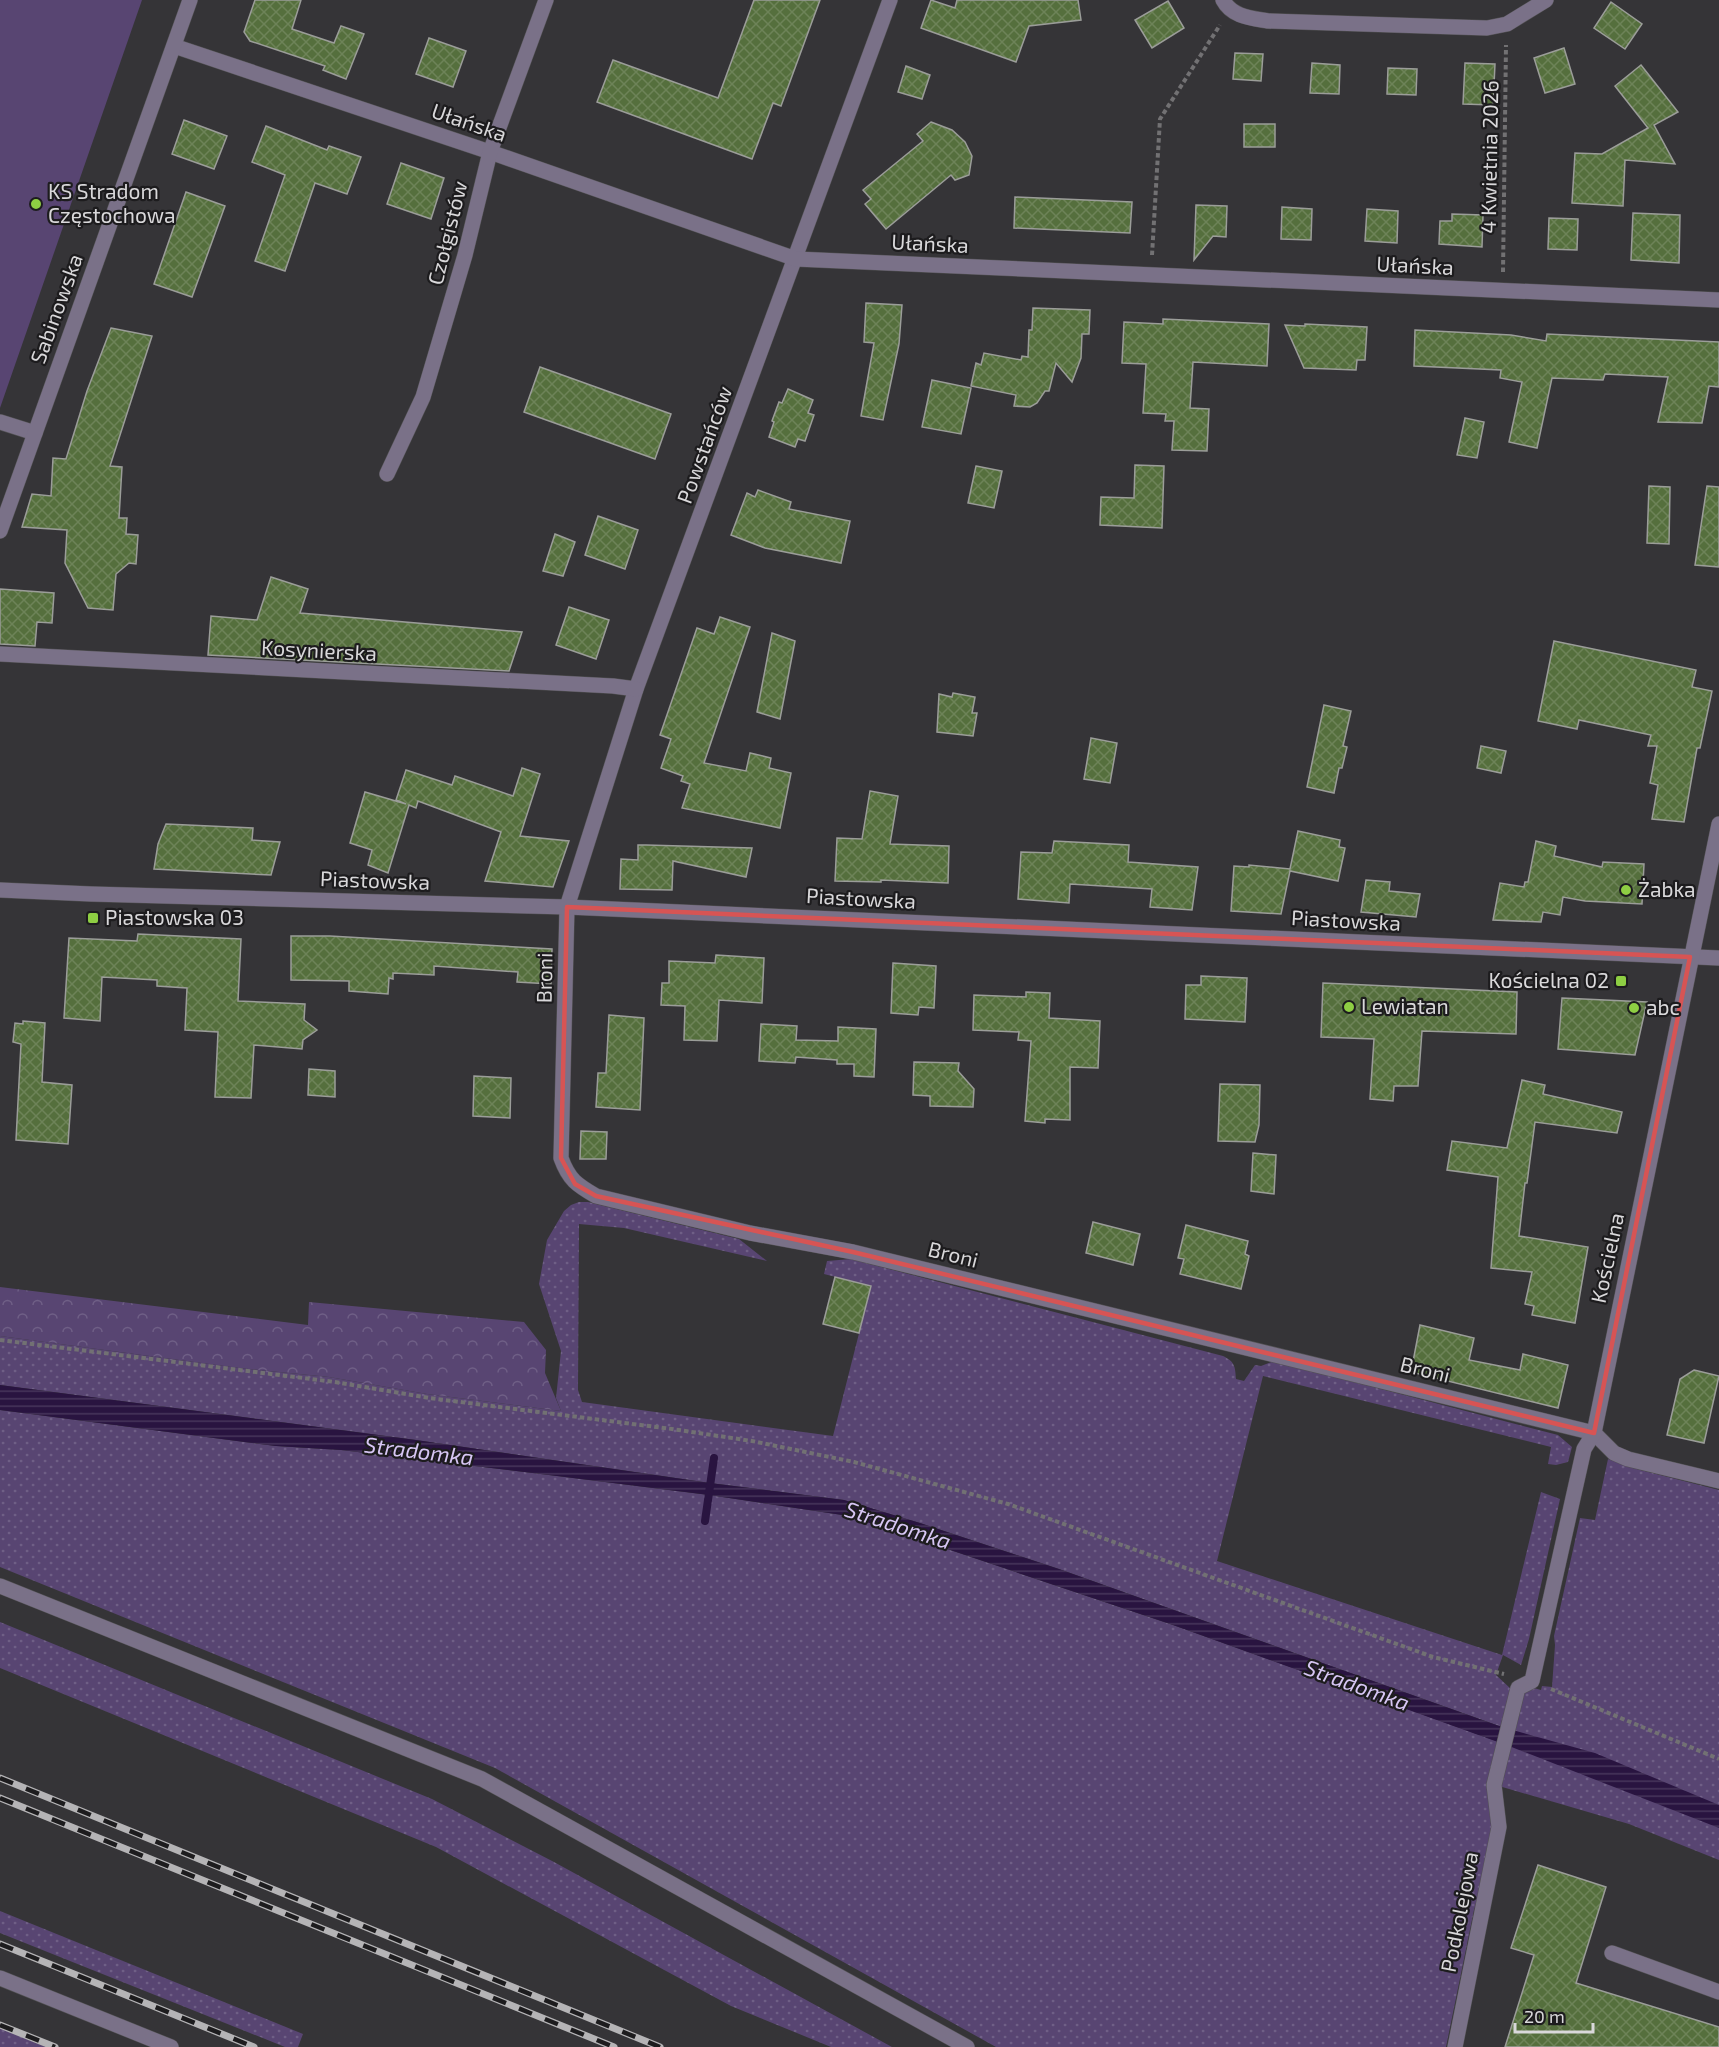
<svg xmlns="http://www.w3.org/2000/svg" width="1719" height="2047" font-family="'Exo 2',sans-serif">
	<defs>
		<pattern id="grass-dots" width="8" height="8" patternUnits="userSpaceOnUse" patternTransform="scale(1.5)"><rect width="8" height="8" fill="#584572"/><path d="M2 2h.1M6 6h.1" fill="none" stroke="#6f5f86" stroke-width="1.8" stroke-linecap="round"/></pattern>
		<pattern id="forest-crowns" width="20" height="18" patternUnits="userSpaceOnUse" patternTransform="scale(1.5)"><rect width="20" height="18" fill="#584572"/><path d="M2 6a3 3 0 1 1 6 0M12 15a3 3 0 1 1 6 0" fill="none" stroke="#6f5f86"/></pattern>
		<pattern id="water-rules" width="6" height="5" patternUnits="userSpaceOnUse" patternTransform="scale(1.5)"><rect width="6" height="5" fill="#291440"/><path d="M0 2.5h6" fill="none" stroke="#47355b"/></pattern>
		<pattern id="building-cross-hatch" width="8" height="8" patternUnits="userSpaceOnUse" patternTransform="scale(1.5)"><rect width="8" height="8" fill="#556f3d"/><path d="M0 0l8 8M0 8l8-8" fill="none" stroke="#6d8358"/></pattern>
	</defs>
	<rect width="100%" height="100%" fill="#353437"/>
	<g fill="url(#grass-dots)">
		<path d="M579,1202H588L739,1239L767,1261L624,1228L579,1224L578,1390L582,1402L833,1436L871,1286L824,1274L827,1261L851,1259L1223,1356C1235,1362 1235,1366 1236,1379L1244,1381L1255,1365L1261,1366L1274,1361L1558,1435L1572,1447L1568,1462L1556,1465L1548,1464L1551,1447L1263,1376L1217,1561L1502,1655L1541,1492L1560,1499L1529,1639L1521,1665L1503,1655L1496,1675L1511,1689L1502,1727L1059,1569L920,1523L844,1500L710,1483L416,1440L0,1385V1336L239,1368L329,1377L427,1394L561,1411L556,1398L561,1351L539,1284L547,1240L564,1211L571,1205Z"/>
		<path d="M0,1410L276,1446L341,1450L557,1476L709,1495L849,1516L1173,1625L1499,1742L1495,1823L1483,1881L1474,1910L1446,2047H996L495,1768L0,1567Z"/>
		<path d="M1608,1459L1633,1468L1719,1490V1860L1629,1824L1499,1786L1520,1697L1527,1686L1541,1690L1542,1686L1552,1687L1555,1645L1554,1636L1580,1518L1595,1520Z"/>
		<path d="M0,1622L432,1799L554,1862L892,2047H831L731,2006L436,1847L0,1668Z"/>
		<path d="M0,1911L303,2034L298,2047H285L0,1933Z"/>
		<path d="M0,2028L46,2047H0Z"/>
	</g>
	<path fill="url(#forest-crowns)" d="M0,1287L308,1325L309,1302L524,1322L546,1350L545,1373L561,1411L427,1394L329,1377L239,1368L0,1336Z"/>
	<path fill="#584572" d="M0,0H142L0,408Z"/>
	<path fill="url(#water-rules)" d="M0,1385L416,1440L710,1483L844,1500L920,1523L1059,1569L1502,1727L1595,1753L1719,1805V1828L1509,1746L1173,1625L849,1516L709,1495L557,1476L341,1450L276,1446L0,1410Z"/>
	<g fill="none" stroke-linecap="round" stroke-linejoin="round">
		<path stroke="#291440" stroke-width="8" d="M705,1521L714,1458"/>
	</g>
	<g fill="url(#building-cross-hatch)" stroke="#9b9d99" stroke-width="1.5">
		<path d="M255,0H301L292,29L334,43L341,26L364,34L346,79L323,70L325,66L250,41L244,32Z"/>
		<path d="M754,0H820L781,106L773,103L752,159L597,102L613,60L718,98Z"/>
		<path d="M931,0L955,8L957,0H1078L1081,20L1029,26L1016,62L921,28Z"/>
		<path d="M1168,1L1184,28L1152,48L1135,20Z"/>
		<path d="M1611,2L1642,24L1625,49L1594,28Z"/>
		<path d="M429,38L466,51L453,87L416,74Z"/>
		<path d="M1564,48L1575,84L1545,93L1534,58Z"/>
		<path d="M1235,53L1263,54L1261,81L1233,79Z"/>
		<path d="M1312,63L1340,65L1339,94L1310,93Z"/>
		<path d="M1465,63L1495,64L1493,105L1463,104Z"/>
		<path d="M1641,65L1678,112L1654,125L1675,164L1625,160L1623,206L1572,203L1575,153L1602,154L1648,128L1615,86Z"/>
		<path d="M906,66L930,75L922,99L898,92Z"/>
		<path d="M1388,68L1417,69L1416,95L1387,94Z"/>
		<path d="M184,120L227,136L214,169L172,154Z"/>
		<path d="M931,122L952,130L965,142L972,156L969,175L955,180L951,175L886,229L865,204L871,199L863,190L923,141L917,134Z"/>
		<rect x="1244" y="124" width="31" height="23"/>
		<path d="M266,126L327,150L329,146L361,157L347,194L315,183L285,271L255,261L285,175L252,162Z"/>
		<path d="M401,163L444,178L431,219L387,204Z"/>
		<path d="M186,192L225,206L192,297L154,284Z"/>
		<path d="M1015,197L1132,202L1130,233L1014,228Z"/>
		<path d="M1196,205L1227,206L1226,237L1213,236L1194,260Z"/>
		<path d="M1282,207L1312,209L1311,240L1281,239Z"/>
		<path d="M1367,209L1398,211L1397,243L1365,241Z"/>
		<path d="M1633,213L1680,215L1679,263L1631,260Z"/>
		<path d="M1452,214L1483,215L1482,247L1439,244L1440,221H1452Z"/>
		<path d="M1549,218L1578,219L1577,250L1548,249Z"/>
		<path d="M866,303L902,305L899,344L883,420L861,416L874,343L864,342Z"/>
		<path d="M1033,308L1090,310L1089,334H1082L1081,358L1072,382L1056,363L1049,391H1045L1037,403L1030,407L1014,406L1016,395L971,386L976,363L981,365L984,353L1021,360L1022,356L1028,357L1029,330H1032Z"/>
		<path d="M1163,319L1269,324L1267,366L1193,362L1190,408L1209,409L1207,451L1172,450L1174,421H1165L1166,414L1143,413L1146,364L1122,363L1124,322L1163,324Z"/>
		<path d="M1305,324L1367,327L1365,360H1357L1356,370L1304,368L1285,325L1305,326Z"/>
		<path d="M111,328L152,336L110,466L122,467L119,518H127L126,534L138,535L136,564L129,563L116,574L113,610L88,608L65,563L67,530L22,527L32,494L51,496L53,458L66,459L87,391Z"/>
		<path d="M1415,330L1511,335L1546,341L1547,334L1719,342V387L1709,386L1702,423L1658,422L1668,377L1605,374L1603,380L1552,378L1537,448L1509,442L1522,382L1500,378L1501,370L1414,366Z"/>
		<path d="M540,367L671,414L655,459L524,412Z"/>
		<path d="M932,380L971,388L961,434L922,427Z"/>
		<path d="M788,389L813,400L808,413L814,415L805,441L798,439L795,447L769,437L774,422L772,421L779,402L782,403Z"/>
		<path d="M1465,418L1484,422L1477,458L1457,455Z"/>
		<path d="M1135,465L1164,466L1162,528L1100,525L1101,497L1134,498Z"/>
		<path d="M976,466L1002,471L994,508L968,503Z"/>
		<path d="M1649,486L1670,487L1669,544L1647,543Z"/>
		<path d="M1707,486L1719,487V567L1695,565Z"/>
		<path d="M758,490L791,502L789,509L850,521L841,563L765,548L731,535L747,493L755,497Z"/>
		<path d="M598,516L638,530L625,569L585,555Z"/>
		<path d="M555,534L575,542L563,576L543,571Z"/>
		<path d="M271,577L308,589L300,613L522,632L509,671L208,655L211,616L257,620Z"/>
		<path d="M0,589L54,593L52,623L37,622L35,646L0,644Z"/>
		<path d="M569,607L609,620L596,659L556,645Z"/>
		<path d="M720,617L750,627L704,763L746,771L750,753L771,758L769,768L791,773L780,828L682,808L690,784L681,781L683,776L661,768L671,739L660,735L697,628L714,634Z"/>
		<path d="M772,633L795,641L780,719L757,712Z"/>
		<path d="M1554,641L1696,670L1692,687L1712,691L1700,748H1697L1684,822L1652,819L1658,785L1650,783L1657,746H1648L1651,735L1579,720L1577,729L1538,721Z"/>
		<path d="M953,693L975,697L972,713H977L973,736L937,732L939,694L952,697Z"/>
		<path d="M1324,705L1351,711L1343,746L1347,747L1342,768H1339L1334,793L1307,787Z"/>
		<path d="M1091,738L1117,743L1110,783L1084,779Z"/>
		<path d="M1481,746L1506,751L1501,773L1477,768Z"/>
		<path d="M522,768L540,774L520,836L569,841L553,887L485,881L501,832L418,801L416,808L409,805L388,873L368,865L372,850L350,843L365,792L406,804L396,800L406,770L452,785L455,776L513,796Z"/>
		<path d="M870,791L898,796L890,844L949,846L948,883L881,880V882L835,881L837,838L862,839Z"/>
		<path d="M166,824L253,828L252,840L280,842L271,875L154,869L158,844Z"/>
		<path d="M1298,831L1340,840L1339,847L1345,848L1338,881L1290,871L1281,914L1231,911L1234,866L1249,867V865L1290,869Z"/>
		<path d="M1054,841L1129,845L1128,862L1198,867L1192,910L1150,907L1152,889L1070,884L1069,903L1018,899L1021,852L1052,853Z"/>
		<path d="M1536,841L1556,846L1554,856L1602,867L1603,862L1644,864L1642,904L1585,901L1563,897L1560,915L1543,912L1541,922L1493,920L1500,883L1524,887L1525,882H1528Z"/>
		<path d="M638,845H646L752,848L746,877L673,861L672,890L620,889L621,859L638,860Z"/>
		<path d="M1366,880L1390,882L1389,891L1420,894L1416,917L1361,912Z"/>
		<path d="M138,934L241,939L238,1001L305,1004L304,1020L317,1030L303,1040L302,1049L254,1045L251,1098L215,1097L218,1032L185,1030L187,988L157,986V980L102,977L100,1021L64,1018L69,938L137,941Z"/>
		<path d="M291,936H330L552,949L551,984L517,982L518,972L434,966V975L393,973V979L389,978L388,994L349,991V981L291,980Z"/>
		<path d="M716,955L764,958L762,1003L719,1000L717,1041L684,1040L685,1006L661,1005L662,983H669V961L715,963Z"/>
		<path d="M893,963L936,966L934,1008L919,1007L918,1015L891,1013Z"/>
		<path d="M1201,976L1247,978L1245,1022L1185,1019L1186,985H1201Z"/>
		<path d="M1323,983L1517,992L1516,1034L1422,1031L1418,1086H1394L1393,1101L1370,1099L1374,1039L1321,1037Z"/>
		<path d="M1026,992L1050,993L1049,1018L1100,1021L1098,1068L1070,1067V1120L1045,1119V1123L1025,1121L1031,1041L1018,1040L1019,1032L973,1030L974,995L1026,997Z"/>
		<path d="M1562,998L1647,1002L1635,1055L1558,1049Z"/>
		<path d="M609,1015L644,1018L640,1110L596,1107L598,1073H606Z"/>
		<path d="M23,1021L45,1023L42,1082L72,1085L68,1144L16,1140L21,1044L13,1042L15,1023L23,1024Z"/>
		<path d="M761,1024L797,1026L796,1040L838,1041V1027L876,1029L874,1077L854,1076V1064H837V1060L796,1057L795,1063L759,1061Z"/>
		<path d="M914,1062L959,1063L958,1071L974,1089L973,1107L930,1106V1096L913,1095Z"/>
		<path d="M309,1069L335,1071V1097L308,1095Z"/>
		<path d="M474,1076L511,1078L510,1118L473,1116Z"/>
		<path d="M1522,1080L1545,1085L1543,1094L1622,1112L1617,1133L1535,1122L1527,1183H1525L1519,1236L1588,1247L1575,1323L1532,1315L1534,1306L1525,1304L1532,1272L1491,1268L1498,1177L1447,1170L1452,1141L1507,1148Z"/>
		<path d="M1220,1084L1260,1085L1259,1125L1255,1142L1218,1141Z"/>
		<path d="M581,1131L607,1132L606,1159H580Z"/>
		<path d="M1253,1153L1276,1155L1274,1194L1251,1191Z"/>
		<path d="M1093,1222L1140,1234L1133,1265L1086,1253Z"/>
		<path d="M1186,1225L1248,1241L1245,1254L1249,1256L1241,1289L1180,1274L1184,1259L1178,1258Z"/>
		<path d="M835,1277L871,1286L859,1333L823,1324Z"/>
		<path d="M1420,1325L1474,1338L1469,1360L1520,1370L1523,1354L1568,1365L1558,1408L1411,1372Z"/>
		<path d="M1694,1370L1719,1376L1704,1443L1667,1435L1680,1379Z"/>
		<path d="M1538,1865L1606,1887L1576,1983L1719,2027V2047H1505L1534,1955L1511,1948Z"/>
	</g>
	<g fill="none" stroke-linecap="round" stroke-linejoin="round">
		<defs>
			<g id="minor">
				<path d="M890,0L636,689L567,907L561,1158C569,1180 577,1185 596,1196L750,1233L853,1252L1594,1433"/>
				<path d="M1223,0C1232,17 1251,18 1268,21L1487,28L1507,24L1546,0"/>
				<path d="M174,46L490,152L796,259L1719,300"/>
				<path d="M0,422L35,433"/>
				<path d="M387,474L423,397L465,255L490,152L546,0"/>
				<path d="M0,531L190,0"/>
				<path d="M0,654L613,686L636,689"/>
				<path d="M0,890L91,894L567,907L1719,958"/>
				<path d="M1594,1433L1614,1453L1628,1459L1719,1481"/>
				<path d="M0,1586L482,1779L967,2047"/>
				<path d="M1612,1953L1719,1992"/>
				<path d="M0,1978L171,2047"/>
				<path d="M1455,2047L1499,1827L1494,1785L1518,1688L1532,1681L1584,1449L1594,1433L1719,824"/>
			</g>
		</defs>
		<use href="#minor" stroke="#535254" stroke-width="16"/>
		<g stroke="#727173" stroke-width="4" stroke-dasharray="4.5 3" stroke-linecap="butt">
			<path d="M1152,255L1160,119L1220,25"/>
			<path d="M1503,272L1506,45"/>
			<path d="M0,1340L335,1382L429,1398L672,1429L752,1441L854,1462L1008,1504L1433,1657L1504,1674"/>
			<path d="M1551,1689L1719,1759"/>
		</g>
		<use href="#minor" stroke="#7a7188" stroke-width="15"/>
		<defs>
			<g id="rail">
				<path d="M0,1778L660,2047"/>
				<path d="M0,1798L614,2047"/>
				<path d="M0,1944L254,2047"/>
				<path d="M0,2025L55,2047"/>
			</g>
		</defs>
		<use href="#rail" stroke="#b5b4b6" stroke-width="7"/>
		<use href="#rail" stroke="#1d1c1e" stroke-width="4.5" stroke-dasharray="14" stroke-linecap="butt"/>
	</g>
	<path fill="none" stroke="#d75454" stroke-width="4.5" stroke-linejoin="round" d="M567,907L1690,957L1594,1433L853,1252L596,1196L575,1184L561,1158Z"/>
	<g fill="#8ece43" stroke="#1d1c1e" stroke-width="2">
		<circle cx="36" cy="204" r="6"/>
		<circle cx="1626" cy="890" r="6"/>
		<rect x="87" y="912" width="12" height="12" rx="3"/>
		<rect x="1615" y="975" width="12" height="12" rx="3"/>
		<circle cx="1349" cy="1007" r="6"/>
		<circle cx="1634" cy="1008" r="6"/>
	</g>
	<g text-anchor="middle" stroke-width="4.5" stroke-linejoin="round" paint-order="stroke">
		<g font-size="21" fill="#d9d8da" stroke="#1d1c1e">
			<text transform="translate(469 123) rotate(19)" y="7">Ułańska</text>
			<text transform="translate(1490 157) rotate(-89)" y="7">4 Kwietnia 2026</text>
			<text transform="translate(448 233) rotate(-76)" y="7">Czołgistów</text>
			<text transform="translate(930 244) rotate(3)" y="7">Ułańska</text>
			<text transform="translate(1415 266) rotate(3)" y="7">Ułańska</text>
			<text transform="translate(57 309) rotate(-70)" y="7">Sabinowska</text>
			<text transform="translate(705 445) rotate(-70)" y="7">Powstańców</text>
			<text transform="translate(319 651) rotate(3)" y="7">Kosynierska</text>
			<text transform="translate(375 881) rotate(2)" y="7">Piastowska</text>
			<text transform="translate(861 899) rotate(3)" y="7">Piastowska</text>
			<text transform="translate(1346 921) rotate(3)" y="7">Piastowska</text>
			<text transform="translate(545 978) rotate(-89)" y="7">Broni</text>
			<text transform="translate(953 1255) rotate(14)" y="7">Broni</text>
			<text transform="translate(1608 1258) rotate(-78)" y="7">Kościelna</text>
			<text transform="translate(1425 1370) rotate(14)" y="7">Broni</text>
			<text transform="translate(1460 1912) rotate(-79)" y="7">Podkolejowa</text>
		</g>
		<g font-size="21" fill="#d9d8da" stroke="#1d1c1e" text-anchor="start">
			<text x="48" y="199">KS Stradom<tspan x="48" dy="24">Częstochowa</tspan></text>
			<text x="1638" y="897">Żabka</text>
			<text x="105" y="925">Piastowska 03</text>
			<text x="1609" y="988" text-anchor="end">Kościelna 02</text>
			<text x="1361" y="1014">Lewiatan</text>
			<text x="1646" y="1015">abc</text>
		</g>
		<g font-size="22" font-style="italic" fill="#d7c6f4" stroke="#1d1c1e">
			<text transform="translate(419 1451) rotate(7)" y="8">Stradomka</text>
			<text transform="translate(898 1525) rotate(18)" y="8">Stradomka</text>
			<text transform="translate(1357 1685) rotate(20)" y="8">Stradomka</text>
		</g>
	</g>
	<path d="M1515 2023v9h78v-9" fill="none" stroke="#d9d8da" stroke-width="3"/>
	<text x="1524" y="2023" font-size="18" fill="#d9d8da" stroke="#1d1c1e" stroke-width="4.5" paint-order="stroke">20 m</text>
</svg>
